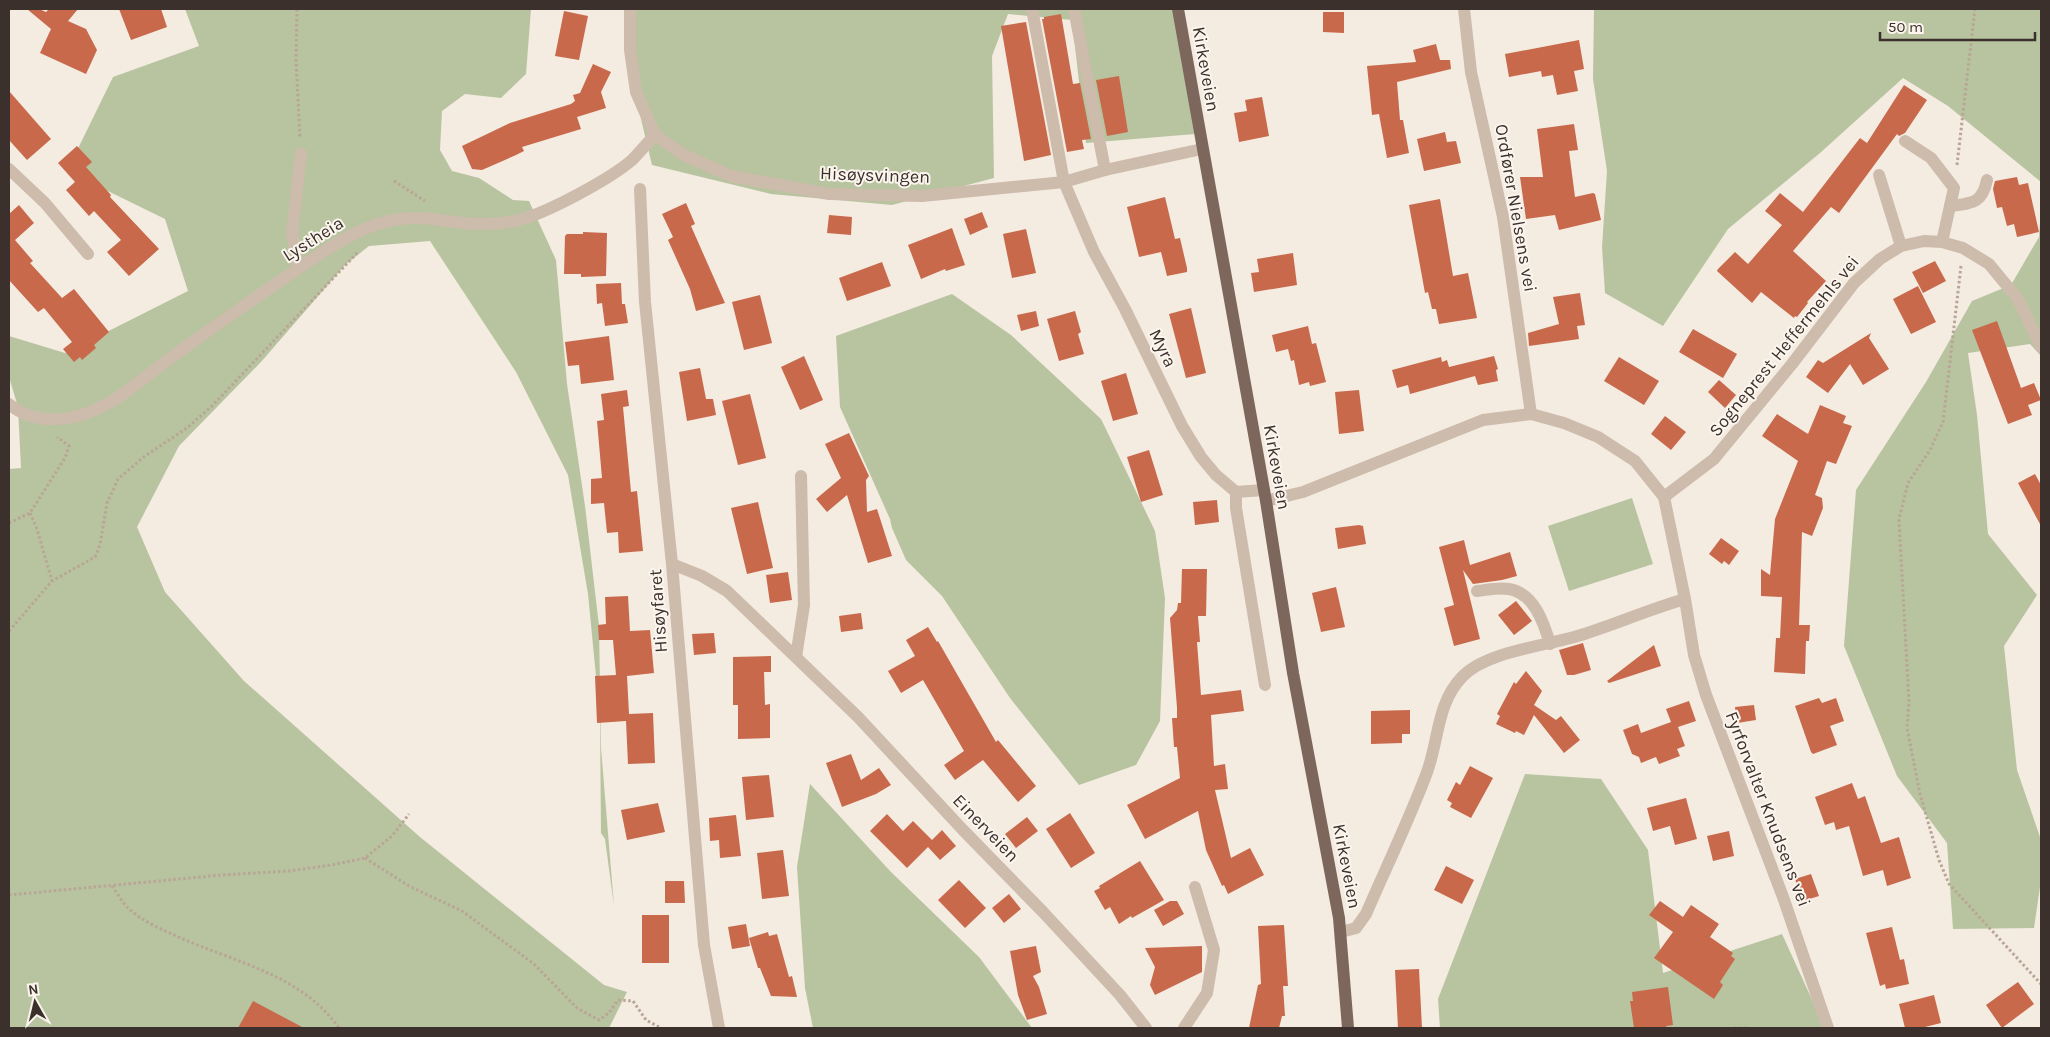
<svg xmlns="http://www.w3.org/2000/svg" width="2050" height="1037" font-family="Karla,sans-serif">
	<rect width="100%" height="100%" fill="#f4ebe1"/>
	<g fill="#b8c4a0">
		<path d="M185,9H531L526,74L501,98L465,94L442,111L440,150L452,171L479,178L513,200L529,201L556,260L567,384L585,506L599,626L601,748L614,906L605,839L601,833L600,717L588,594L568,475L516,372L430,241L369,246L345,265L261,362L179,446L137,527L165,592L244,681L420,837L604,985L627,992L609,1028H9V469L21,468L18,407L9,377V336L65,353L188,291L165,219L67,171L113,77L199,46Z"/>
		<path d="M624,9H1177L1195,134L1086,143L1072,20L1008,14L992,56L994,178L892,205L771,194L652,165L626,56Z"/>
		<path d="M1594,9H2041V182L1948,106L1903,78L1820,153L1728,229L1663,326L1605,293L1602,247L1607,171L1593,79Z"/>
		<path d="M2041,207V356L2030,344L1968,353L1977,415L1988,534L2037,595L2004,646L2017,770L2041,840V880L2034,928L1953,929L1947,843L1897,776L1844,646L1856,490L1926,382L1972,301L2011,285L2039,237Z"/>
		<path d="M952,294L1011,335L1101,419L1155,531L1165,598L1160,721L1136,765L1079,785L1010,698L942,596L906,560L892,528L890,519L840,407L836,336Z"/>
		<path d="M1632,498L1653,564L1569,591L1548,526Z"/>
		<path d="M1525,774L1601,779L1648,850L1663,973L1782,934L1825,1028H1440L1438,999Z"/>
		<path d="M810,784L891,872L979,957L1032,1028H813L805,988L797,867Z"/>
	</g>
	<g fill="#c8694b">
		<path d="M27,9H39L46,12L49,9H78L68,21L86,29L97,50L86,74L40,53L51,29Z"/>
		<path d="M119,9H161L167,27L131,40Z"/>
		<path d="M564,11L588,16L579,60L555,56Z"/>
		<path d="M1323,12H1344V33L1323,32Z"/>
		<path d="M1061,14L1073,84L1080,83L1091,139L1082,140L1084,149L1067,152L1042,19H1044V17Z"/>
		<path d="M1026,22L1051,155L1024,161L1001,26Z"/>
		<path d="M1579,40L1584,69L1574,71L1578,91L1557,95L1553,75L1542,77L1541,71L1509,77L1505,54Z"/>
		<path d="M1436,44L1440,60H1450L1451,69L1397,82L1400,120H1403L1409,153L1387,158L1379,114L1372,115L1367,66L1416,62L1413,50Z"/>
		<path d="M593,64L611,72L601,92L606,108L577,117L581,129L522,147L524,151L516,155L482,170L472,169L462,146L510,123L571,104L575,101L573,95L580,93Z"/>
		<path d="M1119,76L1128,132L1107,136L1096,80Z"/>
		<path d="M1904,85L1927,100L1905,133L1899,136L1897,134L1839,213L1831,207L1793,251L1826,281L1807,302L1808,303L1797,317L1795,316L1794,318L1761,292L1752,303L1717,271L1718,269L1735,252L1748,264L1782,225L1765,211L1780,193L1803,212L1860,138L1867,143Z"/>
		<path d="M9,91L51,139L27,160L9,140Z"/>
		<path d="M1262,97L1269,136L1239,142L1234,113L1247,111L1245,100Z"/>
		<path d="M1574,124L1578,150L1569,151L1575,197L1593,193L1595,194L1601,220L1559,230L1555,215L1526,219L1520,177H1543L1537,129Z"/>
		<path d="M1445,132L1447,142L1456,141L1461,163L1424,171L1417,139Z"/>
		<path d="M77,146L92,162L86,167L111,195L110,197L159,249L129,276L107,252L121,240L94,211L89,216L66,190L75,182L58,163Z"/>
		<path d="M2017,177L2019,185L2028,183L2039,232L2017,237L2014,224L2007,226L2002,207L1997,208L1993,189L1995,181Z"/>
		<path d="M1165,197L1175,239L1180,238L1187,268V272L1167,276L1161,252L1139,257L1127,207Z"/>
		<path d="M1440,199L1453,276L1468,273L1477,318L1439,324L1436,309H1432L1428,292L1425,293L1409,205Z"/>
		<path d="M686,203L695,224L691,226L725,303L696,311L690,289L668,240L673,237L662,214Z"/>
		<path d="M19,205L34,223L15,240L33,261L30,263L62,298L74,289L109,332L94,345L96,348L82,360L80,357L74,362L63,349L72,342L44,308L38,312L9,280V214Z"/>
		<path d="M982,212L988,227L970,235L964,219Z"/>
		<path d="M829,215L852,217L851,235L827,233Z"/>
		<path d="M952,228L965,265L946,271L945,269L921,279L908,245Z"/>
		<path d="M1026,229L1036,273L1012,278L1003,234Z"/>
		<path d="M583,232L607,233L606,276L581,277V274H564L565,236L567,234H583Z"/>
		<path d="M1293,253L1297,285L1254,292L1251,273L1259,272L1257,259Z"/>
		<path d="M1935,261L1946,281L1923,293L1912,272Z"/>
		<path d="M882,262L891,286L847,301L839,278Z"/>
		<path d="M621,283L622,304H625L628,323L605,326L602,303L597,304L596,284Z"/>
		<path d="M1918,286L1936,322L1911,334L1893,299Z"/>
		<path d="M1580,293L1585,325L1577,326L1579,339L1529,346L1528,333L1559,324L1553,297Z"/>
		<path d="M760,295L772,343L744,350L732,302Z"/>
		<path d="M1191,308L1206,373L1186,378L1169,314Z"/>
		<path d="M1036,311L1039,326L1021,331L1017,315Z"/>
		<path d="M1075,311L1081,332L1078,334L1084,354L1059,361L1047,319Z"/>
		<path d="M1997,321L2021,388L2034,383L2041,400L2028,405L2032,415L2008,424L1972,330Z"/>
		<path d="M1308,326L1312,344L1316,343L1326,382L1310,386L1309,382L1299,385L1294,360L1291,361L1288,349L1276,352L1272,335Z"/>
		<path d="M1693,329L1737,354L1723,378L1679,352Z"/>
		<path d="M1871,333L1869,338L1889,369L1863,385L1850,364L1828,393L1806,377L1818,360L1823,363Z"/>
		<path d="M609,336L614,380L581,384L579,365L568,366L565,342Z"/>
		<path d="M804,356L823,400L800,410L781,367Z"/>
		<path d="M1494,356L1498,369L1496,370L1498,381L1478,385L1475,376L1410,394L1408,385L1397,388L1392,370L1441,357L1442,362L1447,360L1449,367Z"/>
		<path d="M1619,357L1659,381L1644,405L1604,381Z"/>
		<path d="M700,368L706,399H713L716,415L687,421L679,372Z"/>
		<path d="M1126,373L1138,414L1113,421L1101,381Z"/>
		<path d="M1719,380L1736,395L1725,408L1708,392Z"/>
		<path d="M627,390L629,406L623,407L631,492L637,491L643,551L619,553L618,532L607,533L604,503L591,504V479L602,478L597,421L604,420L601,394Z"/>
		<path d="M1359,390L1364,431L1339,434L1335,392Z"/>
		<path d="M750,394L766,458L738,465L722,401Z"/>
		<path d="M1820,405L1846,416L1843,423L1852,426L1836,464L1827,461L1815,495L1822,498L1823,508L1812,536L1802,532L1799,625H1810L1809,641H1806L1805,674L1774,672L1776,638H1780L1782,597L1761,596V569L1770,575L1775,519L1798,461L1762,436L1777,414L1808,434Z"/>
		<path d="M1665,416L1686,432L1671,450L1651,434Z"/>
		<path d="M849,433L869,476L866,480L867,512L877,509L892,556L868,563L847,495L827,512L816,499L841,478L825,444Z"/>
		<path d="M1149,450L1163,495L1141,502L1127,457Z"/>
		<path d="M2035,474L2041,485V526L2018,483Z"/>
		<path d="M1217,500L1219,522L1195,525L1193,502Z"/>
		<path d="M758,502L773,568L747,574L731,508Z"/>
		<path d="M1359,525L1363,526L1366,544L1338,549L1335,528Z"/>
		<path d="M1721,538L1739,551L1729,565L1724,561L1722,564L1709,554Z"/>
		<path d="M1464,540L1470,565L1510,552L1517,576L1502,580L1473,584L1463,570L1480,639L1454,646L1444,608L1454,605L1439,547Z"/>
		<path d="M1182,569H1207L1206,616H1198L1200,642H1197L1201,695L1241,690L1244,711L1211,715L1214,766L1225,764L1228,789L1215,790L1231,858L1250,848L1264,875L1228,894L1224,885L1222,886L1206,850L1198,811L1145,839L1127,805L1180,778L1177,747H1174L1172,718H1177V708L1170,618L1177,610L1178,603H1181Z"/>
		<path d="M788,572L792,600L770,603L766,575Z"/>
		<path d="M1336,587L1345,627L1321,632L1312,593Z"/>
		<path d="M628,596L630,631L650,630L654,673L627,676L629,714L653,713L655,763L628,764L626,721L597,723L595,676L616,675L613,640H599L598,625L606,624L605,597Z"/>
		<path d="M1516,601L1532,621L1514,635L1498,615Z"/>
		<path d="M861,613L863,629L841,632L839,616Z"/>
		<path d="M928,627L937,642L938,641L996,742L998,740L1036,786L1018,802L983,760L955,780L944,765L964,751L923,680L901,693L888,671L915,656L906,640Z"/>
		<path d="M714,633L716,653L694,655L692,634Z"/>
		<path d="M1583,643L1591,670L1574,675H1567L1559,650Z"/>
		<path d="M1654,645L1661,666L1609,683L1607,681Z"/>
		<path d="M771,656V672H764L765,705L770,704V738L738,739V705H733V657Z"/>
		<path d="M1526,671L1542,691L1534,705L1556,720L1561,716L1580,740L1564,753L1534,715L1524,735L1516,731L1515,733L1496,724L1500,716L1497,714L1514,682L1516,684Z"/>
		<path d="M1819,698L1822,703L1836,698L1844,721L1830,726L1837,745L1813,754L1811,752L1795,706Z"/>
		<path d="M1689,701L1696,721L1678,727L1685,746L1677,749L1680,756L1659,764L1656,757L1641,763L1639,757L1632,754L1623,730L1638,724L1641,733L1671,722L1666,709Z"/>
		<path d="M1754,705L1756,720L1737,723L1735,707Z"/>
		<path d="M1410,710V734H1402V743L1371,744V711Z"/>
		<path d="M851,754L861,780L879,768L891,785L876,794L842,807L826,763Z"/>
		<path d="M1470,766L1493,778L1471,818L1450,807L1452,803L1447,800L1456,782L1460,785Z"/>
		<path d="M769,775L774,817L746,820L742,777Z"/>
		<path d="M1852,783L1858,799L1865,796L1881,843L1899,837L1911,878L1887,886L1883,870L1863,876L1849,826L1836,830L1834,822L1825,825L1815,797Z"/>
		<path d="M1686,798L1697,839L1675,845L1670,826L1653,831L1647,808Z"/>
		<path d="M658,803L665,832L627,840L621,810Z"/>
		<path d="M1070,813L1095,853L1071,868L1046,829Z"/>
		<path d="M887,814L903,831L913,821L932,840L942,830L956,846L940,860L928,847L907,868L870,831Z"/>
		<path d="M736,815L741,856L720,858L719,840L710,841L709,818Z"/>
		<path d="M1027,817L1038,831L1016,848L1005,834Z"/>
		<path d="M1729,831L1734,856L1713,861L1707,836Z"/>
		<path d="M783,850L789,896L762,899L757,853Z"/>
		<path d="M1140,861L1164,900L1132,918L1131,916L1119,924L1110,907L1105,910L1094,891L1100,888L1099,886Z"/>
		<path d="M1446,866L1474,880L1462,904L1434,890Z"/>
		<path d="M1811,874L1819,896L1803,901L1795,879Z"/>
		<path d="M959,880L986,908L965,928L938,900Z"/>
		<path d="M665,881H684L685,903H665Z"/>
		<path d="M1009,894L1021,909L1004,923L992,908Z"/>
		<path d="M1170,901H1177L1184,914L1163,926L1154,910Z"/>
		<path d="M1660,901L1683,917L1691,905L1719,924L1710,937L1733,953L1731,956L1735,959L1720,982L1723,985L1714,999L1654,958L1673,932L1649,915Z"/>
		<rect x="642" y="915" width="27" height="48"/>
		<path d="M746,924L750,946L732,949L728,927Z"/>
		<path d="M1284,925L1288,986H1283L1285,1016H1282L1279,1028H1249L1258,985L1261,984L1258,926Z"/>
		<path d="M1892,927L1900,960L1904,959L1909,984L1886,989L1885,984L1880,986L1866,933Z"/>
		<path d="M768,932L769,936L777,934L789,977L792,976L797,997L771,996L760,968H758L749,938Z"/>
		<path d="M1036,946L1041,972L1033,976L1039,987L1047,1014L1027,1020L1018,995L1010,951Z"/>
		<path d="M1202,946V972L1155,995L1150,985L1155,967L1145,948Z"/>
		<path d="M1419,969L1422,1028H1398L1395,970Z"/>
		<path d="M2018,982L2034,1004L2002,1028L1986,1005Z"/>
		<path d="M1668,987L1673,1025L1666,1026L1667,1028H1634L1630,1001H1633L1632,992Z"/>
		<path d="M1934,995L1941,1023L1921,1028H1905L1899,1004Z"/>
		<path d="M253,1001L304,1028H238Z"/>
	</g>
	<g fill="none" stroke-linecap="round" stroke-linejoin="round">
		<g stroke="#b9a596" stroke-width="3" stroke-dasharray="2.5 2.5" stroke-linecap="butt">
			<path d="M297,9L296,60L300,138"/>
			<path d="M1957,165L1975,9"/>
			<path d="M394,181L425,201"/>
			<path d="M1961,266L1943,422L1930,450L1908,483L1899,519L1909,703L1907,728L1920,794L1939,860L1949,884L2041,984"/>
			<path d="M30,513L37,529L52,581"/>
			<path d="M9,523L30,513L65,458L69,446L57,437"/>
			<path d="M9,631L52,581L95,557L100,545L107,503L118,479L145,456L187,428L212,406L358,252"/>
			<path d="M365,858L409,886L462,911L534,964L577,1008L599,1020L609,1013L618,1000L633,1001L646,1020L661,1028"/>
			<path d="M112,886C117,893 122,902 128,908C141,920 158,928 174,935C232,962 300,973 339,1028"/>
			<path d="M9,895L222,875L289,871L331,865L365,858L392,836L409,814"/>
			<path d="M1734,1028H1749"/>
		</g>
		<g stroke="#cdbbac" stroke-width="12">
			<path d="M630,9V50L636,92L655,135L684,155L731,176L829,194L922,196L1064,182L1105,170L1202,149"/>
			<path d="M1032,9L1064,182L1094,252L1125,309L1182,426L1201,457L1216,475L1236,492L1264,490"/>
			<path d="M1074,9L1105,170"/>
			<path d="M1464,9L1471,72L1503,217L1531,414"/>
			<path d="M1905,141L1931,158L1954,188L1942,242"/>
			<path d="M9,169L45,203L88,254"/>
			<path d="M1879,175L1901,246"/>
			<path d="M640,189L645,302L672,564L704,945L719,1028"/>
			<path d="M1950,206C1972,203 1982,204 1987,180"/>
			<path d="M298,268L292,233L301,154"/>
			<path d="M9,404C26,419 51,422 73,417C110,409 140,381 169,359C218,324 267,289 317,256C348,235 380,217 418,218C439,218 460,225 482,224C493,224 508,223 519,220C547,213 610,179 632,160C640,152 647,143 655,135"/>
			<path d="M1236,492V508L1265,685"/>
			<path d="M1664,497L1714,459L1792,364L1854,283L1880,259L1901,246L1924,241L1942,242L1963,248L1989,264L2018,299L2041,347"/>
			<path d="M1266,501L1303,492L1483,420L1531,414L1564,423L1598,437L1635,461L1664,497L1685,599L1694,655L1706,695L1783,897L1828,1028"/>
			<path d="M672,564L702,576L727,591L858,717L963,830L1043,912L1120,995L1146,1028"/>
			<path d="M1477,591C1487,590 1499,587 1509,589C1534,593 1544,623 1550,644"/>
			<path d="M796,657L804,605L801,476"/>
			<path d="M1341,932L1356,928L1366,914C1386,868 1408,822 1426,775C1439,742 1436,704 1462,677C1486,651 1547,646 1581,635C1616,624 1650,609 1685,599"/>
			<path d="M1184,1028L1207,993L1214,950L1195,887"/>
		</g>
		<path stroke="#7d675c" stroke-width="12" d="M1178,9L1266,501L1293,673L1339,918L1348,1028"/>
	</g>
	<g text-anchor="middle" stroke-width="4" stroke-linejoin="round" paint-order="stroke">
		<g font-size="18" fill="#3b302b" stroke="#fbf5ee">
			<text transform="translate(1206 69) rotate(80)" y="6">Kirkeveien</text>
			<text transform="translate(875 175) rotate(2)" y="6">Hisøysvingen</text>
			<text transform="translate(1516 208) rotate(80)" y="6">Ordfører Nielsens vei</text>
			<text transform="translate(313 239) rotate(-32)" y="6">Lystheia</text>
			<text transform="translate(1784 346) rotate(-51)" y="6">Sogneprest Heffermehls vei</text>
			<text transform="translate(1163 348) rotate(64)" y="6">Myra</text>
			<text transform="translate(1277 467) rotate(80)" y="6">Kirkeveien</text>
			<text transform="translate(658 611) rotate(-94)" y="6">Hisøyfaret</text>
			<text transform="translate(1768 809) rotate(69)" y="6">Fyrforvalter Knudsens vei</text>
			<text transform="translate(986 828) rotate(46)" y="6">Einerveien</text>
			<text transform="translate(1347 866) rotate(79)" y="6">Kirkeveien</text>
		</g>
	</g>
	<rect width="2050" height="1037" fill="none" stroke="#3b302b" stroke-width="20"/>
	<g transform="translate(35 1002) rotate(352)" stroke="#fbf5ee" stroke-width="4" paint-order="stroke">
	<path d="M0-4L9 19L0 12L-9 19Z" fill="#3b302b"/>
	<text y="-8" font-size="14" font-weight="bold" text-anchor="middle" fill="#3b302b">N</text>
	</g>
	<path d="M1880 32v8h155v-8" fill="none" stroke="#3b302b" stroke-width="2.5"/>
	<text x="1888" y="32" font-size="15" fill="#3b302b" stroke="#fbf5ee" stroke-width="4" paint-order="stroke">50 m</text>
</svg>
